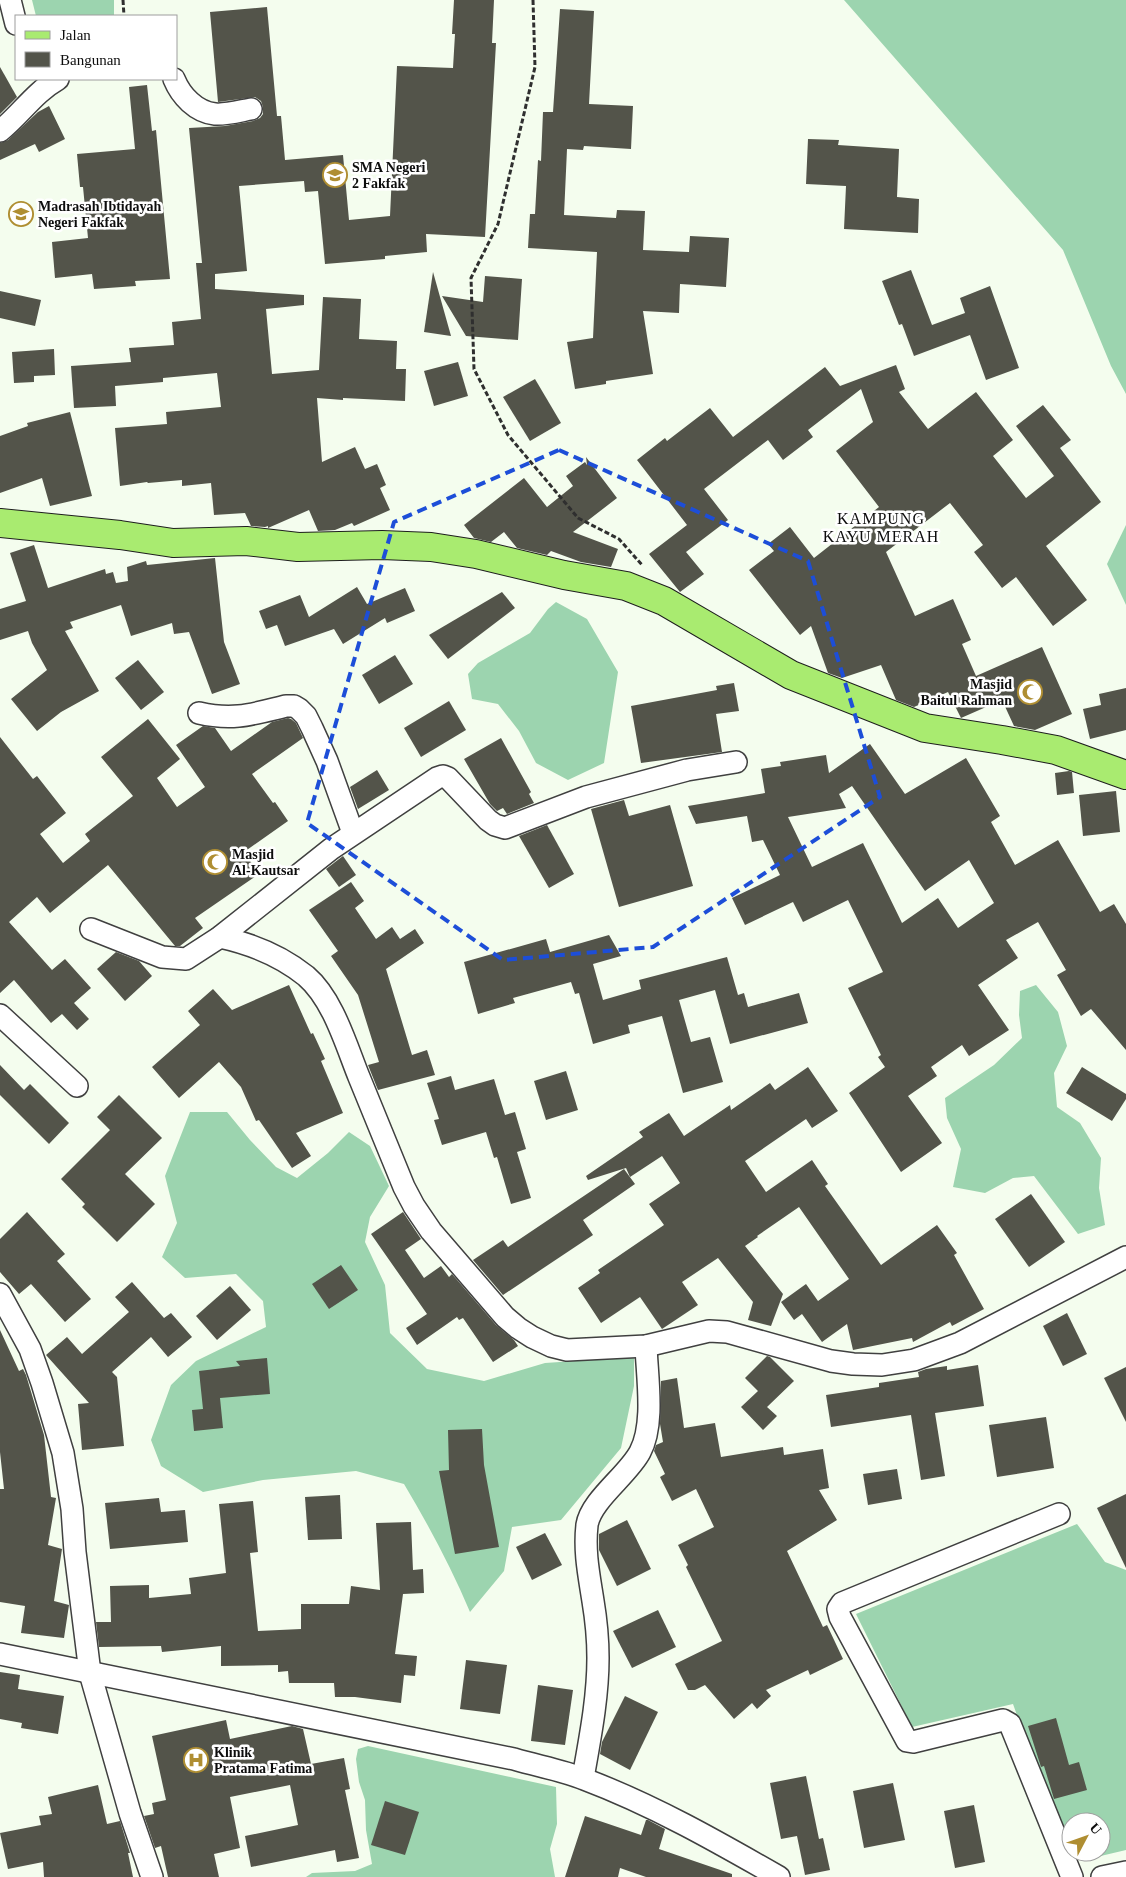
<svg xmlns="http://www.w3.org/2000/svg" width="1126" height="1877" font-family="'Times New Roman',serif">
	<rect width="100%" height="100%" fill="#f4fdee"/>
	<g fill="#9cd4af">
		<path d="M32,0H114V16H36Z"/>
		<path d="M844,0H1126V394L1111,366L1063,250Z"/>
		<path d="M1126,525V605L1107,564Z"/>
		<path d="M556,602L587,619L618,672L604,763L568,780L536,763L519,731L498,704L472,699L468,674L478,663L530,633L548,609Z"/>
		<path d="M1036,985L1058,1012L1067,1046L1054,1073L1057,1107L1080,1123L1101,1158L1099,1188L1105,1225L1078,1234L1034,1176L1013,1178L985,1193L953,1187L961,1149L947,1118L945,1098L994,1065L1022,1038L1019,1015L1020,991Z"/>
		<path d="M190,1112H227L250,1140L276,1167L297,1178L328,1153L349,1132L370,1146L389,1186L370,1217L365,1242L385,1285L390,1333L427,1369L484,1381L545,1363L634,1357V1386L621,1448L561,1520L512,1527L504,1571L470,1612C451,1567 429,1526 404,1484L356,1471L263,1480L203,1492L161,1466L151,1440L171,1385L196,1361L266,1327L263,1301L236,1274L185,1278L162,1257L177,1223L165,1176Z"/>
		<path d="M1077,1524L1105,1562L1126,1570V1850L1088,1859L1083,1852H1101V1822H1071V1837L1050,1808L1013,1704L912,1727L856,1614Z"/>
		<path d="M368,1746L556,1787L557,1824L550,1849L555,1877H306L312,1873L355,1871L372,1864L366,1830L365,1800L359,1782L356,1759L358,1749Z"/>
	</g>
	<g fill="#53544a" fill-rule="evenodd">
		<path d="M454,0H494L492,43H496L485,237L426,234L427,252L385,256V259L325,264L318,191L305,192L304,181L239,186L247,271L215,274V289L304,295V305L266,309L272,374L319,370L323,297L361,299L359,339L397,341L396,369H406L405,401L343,398V400L317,398L322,462L355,447L365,469L377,464L386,485L380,488L390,510L354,526L352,523L335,530L318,531L309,510L268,528V526L265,527L251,526L245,513L214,515L211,483L182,486V480L148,483L147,482L120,486L115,428L167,424L166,412L221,407L217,373L163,378V382L115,386L116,406L74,408L71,366L131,362L129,348L174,345L172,322L201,319L196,263H202L189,128L225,126L253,121L260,118L263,114V107L261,101L255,97L218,102L210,12L267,7L277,116H281L285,160L343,155L349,220L390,216L397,66L453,68L455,34H452Z"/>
		<path d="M560,9L594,11L589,104L633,106L631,149L584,146L583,150L567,149L564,215L616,218L617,210L645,211L643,250L689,252L690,236L729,238L726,287L680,284L679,313L643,311L653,374L606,381V384L575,389L567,342L593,338L597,252L528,248L530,214H535L538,160L541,161L543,112H553Z"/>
		<path d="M0,67L17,97L0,114Z"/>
		<path d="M147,85L152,131L156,130L170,279L135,281L136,286L94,289L92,274L55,278L52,242L88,238L83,187H80L77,154L135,149L129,87Z"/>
		<path d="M49,106L65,139L39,152L35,144L0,160V143L8,140L38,112Z"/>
		<path d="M808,139L839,140L838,145L899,149L897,197L919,199L918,233L844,229L846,186L806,184Z"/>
		<path d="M911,270L932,325L965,313L960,298L990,286L1019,368L986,380L970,335L914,356L902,324L899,325L882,281Z"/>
		<path d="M433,272L451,336L424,332Z"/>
		<path d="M485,276L522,279L518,340L466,336L442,296L483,302Z"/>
		<path d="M0,291L41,300L35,326L0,318Z"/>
		<path d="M54,349L55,375L34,376V382L14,383L12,352Z"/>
		<path d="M458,362L468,396L434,406L424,371Z"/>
		<path d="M896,365L905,389L899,392L928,429L976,392L1013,440L993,456L1026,498L1054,476L1016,426L1043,405L1071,440L1060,448L1101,502L1046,546L1087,600L1053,626L1016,577L1002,588L974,552L983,545L950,503L886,552L915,616L953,599L971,640L962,644L976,676L1042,647L1072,714L1035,730L1014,726L1002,700L961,718L948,692L914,707L896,700L881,665L842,678L828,673L811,626L800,635L749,570L774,551L768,544L790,527L814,558L879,507L836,451L873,422L861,389L808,430L813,437L783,460L768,440L704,489L728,520L686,552L704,574L680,592L649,554L687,525L637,460L665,438L667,441L710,408L733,437L825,367L840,386Z"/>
		<path d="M535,379L561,423L530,441L503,397Z"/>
		<path d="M70,412L92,496L50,506L42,478L0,493V436L28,426L27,423Z"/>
		<path d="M586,457L617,498L573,532L618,549L611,567L581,562L551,551L547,555L517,548L504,532L491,542L474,538L464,525L524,478L547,507L573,486L566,476L585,462L587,465Z"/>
		<path d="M34,545L48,588L105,569L106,574L113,572L116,583L128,581L127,567L146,561L147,565L215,558L224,642L240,684L212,694L189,632L174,634L172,623L131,636L121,605L70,622L73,628L65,631L99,691L61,712L37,731L11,699L47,670L32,643L28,631L0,640V609L26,601L10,553Z"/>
		<path d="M357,587L367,604L405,588L415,611L387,623L385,618L343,644L334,629L285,646L277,625L266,629L259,611L300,595L309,617Z"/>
		<path d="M502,592L515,608L448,659L429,635Z"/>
		<path d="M395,655L413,684L379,704L362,675Z"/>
		<path d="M138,660L164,692L141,710L115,678Z"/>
		<path d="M734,683L739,711L716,714L722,752L641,763L631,706L717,690L716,686Z"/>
		<path d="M1126,688V730L1090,739L1083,709L1101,705L1099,694Z"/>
		<path d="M449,701L466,730L421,757L404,728Z"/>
		<path d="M288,718L291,719L296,723L303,738L252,774L273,803L275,802L288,821L244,852L259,874L195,918L203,928L180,946H175L108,865L50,913L37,897L9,922L52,970L65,959L91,988L74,1003L89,1019L77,1030L62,1014L51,1023L14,980L0,993V737L33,779L37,776L66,813L40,834L63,863L90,841L85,834L133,796L101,757L148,719L180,759L157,778L177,807L205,787L176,745L203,726L215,728L231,751L272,722Z"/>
		<path d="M501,738L531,792L529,794L534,803L507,814L503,808L497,811L490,804L464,759Z"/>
		<path d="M870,744L905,794L966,758L1000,816L991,822L1015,865L1058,840L1100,912L1114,904L1126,924V1050L1091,1009L1081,1016L1057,975L1066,970L1038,922L1006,940L1018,958L978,985L1009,1030L969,1056L962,1045L931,1067L937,1076L908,1096L942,1143L901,1172L849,1093L885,1067L878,1057L881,1055L848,988L883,972L848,900L803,922L793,902L745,925L732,898L780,875L763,840L752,842L747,816L696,824L688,806L765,793L761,769L781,766L780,762L826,755L829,773ZM852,786L925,891L969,860L994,903L958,928L938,898L902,923L863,843L812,867L788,817L846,808L839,794Z"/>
		<path d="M377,770L389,790L358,809L350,787Z"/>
		<path d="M1069,771L1072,772L1074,793L1057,795L1055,773Z"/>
		<path d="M1116,791L1120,832L1083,836L1079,795Z"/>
		<path d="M624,800L629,816L670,805L693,886L619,907L591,809Z"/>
		<path d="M547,825L574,874L549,888L519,836Z"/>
		<path d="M343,856L356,875L339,887L326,869Z"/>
		<path d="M351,882L364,901L355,908L376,939L392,927L400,939L415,929L424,943L386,969L412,1055L427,1050L435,1075L378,1090L368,1065L379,1062L358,995L331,956L338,951L309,910Z"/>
		<path d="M609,935L621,956L593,964L603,1000L641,989L639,980L727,957L738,995L744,993L748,1007L799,993L808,1023L730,1044L715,990L679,1000L691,1042L710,1037L723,1082L683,1093L662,1016L628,1025L630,1033L593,1044L579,993L575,994L571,982L513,998L515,1003L478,1014L464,962L546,939L550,952Z"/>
		<path d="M116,952L139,961L152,976L125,1001L97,969Z"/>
		<path d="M289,985L311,1034L313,1033L325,1059L321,1061L343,1113L296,1133L311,1156L292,1168L259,1120L256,1121L241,1087L219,1062L179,1098L152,1067L200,1025L188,1011L213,989L232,1010Z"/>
		<path d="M0,1065L24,1090L30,1084L69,1123L49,1144L0,1095Z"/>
		<path d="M808,1067L838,1111L812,1128L806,1119L745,1161L766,1192L812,1160L828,1184L825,1186L881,1265L937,1225L957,1253L954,1255L984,1309L952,1326L950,1322L913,1342L912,1338L853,1350L847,1324L822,1342L802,1314L794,1320L781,1302L806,1284L818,1301L849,1279L799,1207L757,1236L758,1237L745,1246L783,1294L771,1326L748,1320L753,1302L718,1258L682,1282L698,1305L662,1329L640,1297L601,1323L578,1288L600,1273L598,1270L664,1225L649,1204L680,1183L662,1156L630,1177L626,1168L588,1180L586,1176L643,1137L639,1132L669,1113L684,1136L730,1105L731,1110L770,1083L775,1090Z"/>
		<path d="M1082,1067L1126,1094V1099L1112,1121L1066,1093Z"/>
		<path d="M566,1071L578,1110L546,1120L534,1081Z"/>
		<path d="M451,1076L455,1090L494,1079L505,1115L515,1112L526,1149L517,1152L531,1198L511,1204L497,1157L494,1158L486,1132L442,1145L434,1120L439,1119L427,1083Z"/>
		<path d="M119,1095L162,1138L125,1174L155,1204L117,1242L82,1207L85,1204L61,1179L110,1130L97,1117Z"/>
		<path d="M624,1169L635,1184L583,1220L593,1235L503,1295L473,1260L503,1240L508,1247Z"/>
		<path d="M1031,1194L1065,1242L1029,1267L995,1219Z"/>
		<path d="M27,1212L65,1254L57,1261L91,1299L65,1322L31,1284L19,1294L0,1272V1239Z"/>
		<path d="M403,1212L421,1239L405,1250L424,1278L441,1266L449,1277L452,1274L496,1325L514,1340L518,1346L493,1362L463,1318L459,1320L457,1317L417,1345L406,1328L427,1314L371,1234Z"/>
		<path d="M341,1265L358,1290L329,1309L312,1284Z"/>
		<path d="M132,1282L164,1318L171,1313L192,1337L168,1357L151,1337L112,1372L117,1377L124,1446L82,1450L78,1404L89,1403L46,1355L67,1337L82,1354L129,1312L115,1297Z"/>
		<path d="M230,1286L251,1310L217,1340L196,1316Z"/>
		<path d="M1067,1313L1087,1354L1063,1366L1043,1326Z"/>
		<path d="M0,1330L19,1371L23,1369L26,1375L44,1435L51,1497L56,1498L48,1545L62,1549L54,1601L69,1605L64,1638L21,1633L25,1606L0,1602V1489H4L0,1452Z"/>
		<path d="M767,1356L770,1357L794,1381L767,1407L777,1416L763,1430L741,1407L758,1391L745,1378Z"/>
		<path d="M267,1358L270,1394L220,1398L223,1428L194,1431L192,1410L203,1409L199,1371L240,1366L236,1361Z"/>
		<path d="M978,1365L984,1406L935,1413L945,1476L921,1480L911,1415L831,1427L826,1395L879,1387V1383L919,1377L918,1372L926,1369L947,1366V1370Z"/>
		<path d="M1126,1367V1422L1104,1378Z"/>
		<path d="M677,1378L684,1428L715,1423L721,1457L783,1447L784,1455L823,1449L829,1488L819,1490L837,1520L787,1551L823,1627L827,1625L843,1659L810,1675L808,1670L766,1690L771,1696L757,1709L752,1703L734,1719L705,1685L695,1690H688L675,1664L722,1641L686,1567L688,1565L678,1545L714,1527L696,1489L672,1501L660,1477L665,1474L654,1451L656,1445L663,1442L660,1424L661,1381Z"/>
		<path d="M1046,1417L1054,1468L997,1477L989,1425Z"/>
		<path d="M482,1429L484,1465L499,1547L455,1554L439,1471L449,1470L448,1430Z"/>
		<path d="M897,1469L902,1499L868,1505L863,1474Z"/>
		<path d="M1126,1494V1568L1097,1508Z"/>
		<path d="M340,1495L342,1539L308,1540L305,1497Z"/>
		<path d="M159,1498L161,1512L185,1510L188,1542L110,1549L105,1503Z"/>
		<path d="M253,1501L258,1552L250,1553L258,1631L301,1629V1604H349L351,1586L380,1590L376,1523L411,1522L413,1570L423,1569L424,1593L403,1594L395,1654L417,1656L415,1676L404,1675L401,1703L355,1697H335L334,1683H289L288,1671L278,1672V1665L221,1666V1646L162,1652L161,1646L99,1647L96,1622H111L110,1586L149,1585V1598L191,1594L189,1578L226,1573L219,1504Z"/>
		<path d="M627,1520L651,1569L617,1586L599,1550V1534Z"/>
		<path d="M545,1533L562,1565L532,1580L516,1547Z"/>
		<path d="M658,1610L676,1647L632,1668L613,1631Z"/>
		<path d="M466,1660L507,1665L500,1714L460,1709Z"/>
		<path d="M0,1672L20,1675L18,1689L64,1696L58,1734L21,1728L22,1723L0,1719Z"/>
		<path d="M538,1685L573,1690L565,1745L531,1741Z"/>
		<path d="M625,1696L658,1712L630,1770L600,1754L602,1742Z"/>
		<path d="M1056,1718L1069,1765L1079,1762L1087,1790L1054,1799L1044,1766L1041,1767L1028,1726Z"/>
		<path d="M226,1720L230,1739L292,1726L303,1729L311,1764L344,1758L350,1789L345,1790L359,1858L337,1862L335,1850L251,1867L245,1836L298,1825L290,1785L230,1797L240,1848L214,1854L219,1877H168L161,1846L155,1848L144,1816L154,1814L152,1803L166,1800L152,1736Z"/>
		<path d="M806,1776L819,1839L823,1838L830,1870L805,1875L797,1836L781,1839L770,1783Z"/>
		<path d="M893,1783L905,1840L864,1848L853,1791Z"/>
		<path d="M98,1785L107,1824L120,1821L130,1853H128L133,1877H44L43,1862L8,1869L0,1833L41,1825L39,1816L52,1814L48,1797Z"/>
		<path d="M385,1801L419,1812L405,1855L371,1845Z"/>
		<path d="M974,1805L985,1862L955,1868L944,1811Z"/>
		<path d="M585,1816L641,1835L646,1820H648L665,1829L659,1849L732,1874V1877H646L620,1868L618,1877H565Z"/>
	</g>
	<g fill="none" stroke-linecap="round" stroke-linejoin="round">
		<defs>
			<g id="minor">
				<path d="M10,0L16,24"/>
				<path d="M174,79C181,96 196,112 215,114C225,115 240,111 251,109"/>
				<path d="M0,131C20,115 35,92 58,79"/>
				<path d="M199,713C234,721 253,714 286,706H294L299,709L306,716L312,728L327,761L353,833"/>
				<path d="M91,929L162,957L186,959L220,937L331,849L437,778L443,776L448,778L488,820L495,825L505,828L586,797L687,770L736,762"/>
				<path d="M220,937C252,944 280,955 306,976C333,999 346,1045 359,1077C374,1114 389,1151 404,1187L414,1206L431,1231L505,1317L518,1328L532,1337L551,1346L567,1350L646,1346L709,1331L727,1332L831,1361L853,1364L882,1365L914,1360L960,1343L1126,1257"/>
				<path d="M0,1015L77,1086"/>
				<path d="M0,1294L30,1349L42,1383L63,1453L72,1509L75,1552L90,1673L130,1813L152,1877"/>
				<path d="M1059,1514L842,1603L838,1609L840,1617L907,1741L913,1742L1003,1720L1010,1724L1072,1877"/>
				<path d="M0,1654L514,1759C537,1766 562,1770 584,1779C653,1805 716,1841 779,1877"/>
				<path d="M583,1778C590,1738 598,1698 598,1658C598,1639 596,1619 593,1601C589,1575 584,1552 587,1525C591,1500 628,1475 640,1452C655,1424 647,1377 646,1346"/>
				<path d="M1102,1877L1126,1872"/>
			</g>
			<path id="major" d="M0,523L120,535L173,543L246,541L298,547L382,545L431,547L476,554L564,575L626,586L664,601L791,675L925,728L1002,740L1056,750L1126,775"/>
		</defs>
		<use href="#minor" stroke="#404040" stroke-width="24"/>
		<use href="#major" stroke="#1e1e1e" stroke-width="30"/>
		<g stroke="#2f2f2f" stroke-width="3" stroke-dasharray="5 2.5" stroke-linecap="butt">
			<path d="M123,0L124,16"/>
			<path d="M533,0L535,67L498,224L471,278L474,369L508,435L578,518L619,539L642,565"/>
		</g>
		<use href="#minor" stroke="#fff" stroke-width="21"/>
		<use href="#major" stroke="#a9eb70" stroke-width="28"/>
	</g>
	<path fill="none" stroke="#1d4ed8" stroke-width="4" stroke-dasharray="10 6" stroke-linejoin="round" d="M559,450L808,561L880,797L653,947L503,960L307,823L394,522Z"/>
	<defs>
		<symbol id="school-ring" viewBox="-11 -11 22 22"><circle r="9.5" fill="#fff" stroke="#af8e32" stroke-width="1.5"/><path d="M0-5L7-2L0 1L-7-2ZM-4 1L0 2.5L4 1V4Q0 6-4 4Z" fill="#af8e32"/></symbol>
		<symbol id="mosque-ring" viewBox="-11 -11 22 22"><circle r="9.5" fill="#fff" stroke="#af8e32" stroke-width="1.5"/><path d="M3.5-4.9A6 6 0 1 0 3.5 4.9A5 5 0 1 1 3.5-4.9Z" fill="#af8e32"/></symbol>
		<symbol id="hospital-ring" viewBox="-11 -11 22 22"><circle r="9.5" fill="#fff" stroke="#af8e32" stroke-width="1.5"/><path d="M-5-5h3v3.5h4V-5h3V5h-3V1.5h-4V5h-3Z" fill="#af8e32"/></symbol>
	</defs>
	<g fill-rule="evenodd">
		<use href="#school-ring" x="321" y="161" width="28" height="28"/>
		<use href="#school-ring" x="7" y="200" width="28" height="28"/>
		<use href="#mosque-ring" x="1016" y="678" width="28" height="28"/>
		<use href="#mosque-ring" x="201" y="848" width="28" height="28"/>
		<use href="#hospital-ring" x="182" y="1746" width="28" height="28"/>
	</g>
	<g text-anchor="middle" stroke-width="5" stroke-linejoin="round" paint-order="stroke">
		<g font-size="14" font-weight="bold" fill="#0d0d0d" stroke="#fff" text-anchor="start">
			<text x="352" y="172">SMA Negeri<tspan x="352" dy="16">2 Fakfak</tspan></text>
			<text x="38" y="211">Madrasah Ibtidayah<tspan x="38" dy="16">Negeri Fakfak</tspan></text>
			<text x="1012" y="689" text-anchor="end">Masjid<tspan x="1012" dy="16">Baitul Rahman</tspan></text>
			<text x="232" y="859">Masjid<tspan x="232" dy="16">Al-Kautsar</tspan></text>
			<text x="214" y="1757">Klinik<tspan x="214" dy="16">Pratama Fatima</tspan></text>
		</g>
		<g font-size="16" letter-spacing="1" fill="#0d0d0d" stroke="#fff">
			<text x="881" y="524">KAMPUNG<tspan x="881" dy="18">KAYU MERAH</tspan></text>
		</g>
	</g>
	<rect x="15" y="15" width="162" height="65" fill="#ffffff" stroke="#9e9e9e"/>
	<rect x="25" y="31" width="25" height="8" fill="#a9eb70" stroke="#9e9e9e"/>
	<text x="60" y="40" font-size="15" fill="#0d0d0d">Jalan</text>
	<rect x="25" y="52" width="25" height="15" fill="#53544a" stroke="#9e9e9e"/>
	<text x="60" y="65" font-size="15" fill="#0d0d0d">Bangunan</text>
	<g transform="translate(1086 1837) rotate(49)"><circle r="24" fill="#ffffff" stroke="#9e9e9e"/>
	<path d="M0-4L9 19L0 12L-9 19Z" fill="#af8e32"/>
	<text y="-8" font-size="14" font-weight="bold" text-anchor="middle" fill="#0d0d0d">U</text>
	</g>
</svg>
